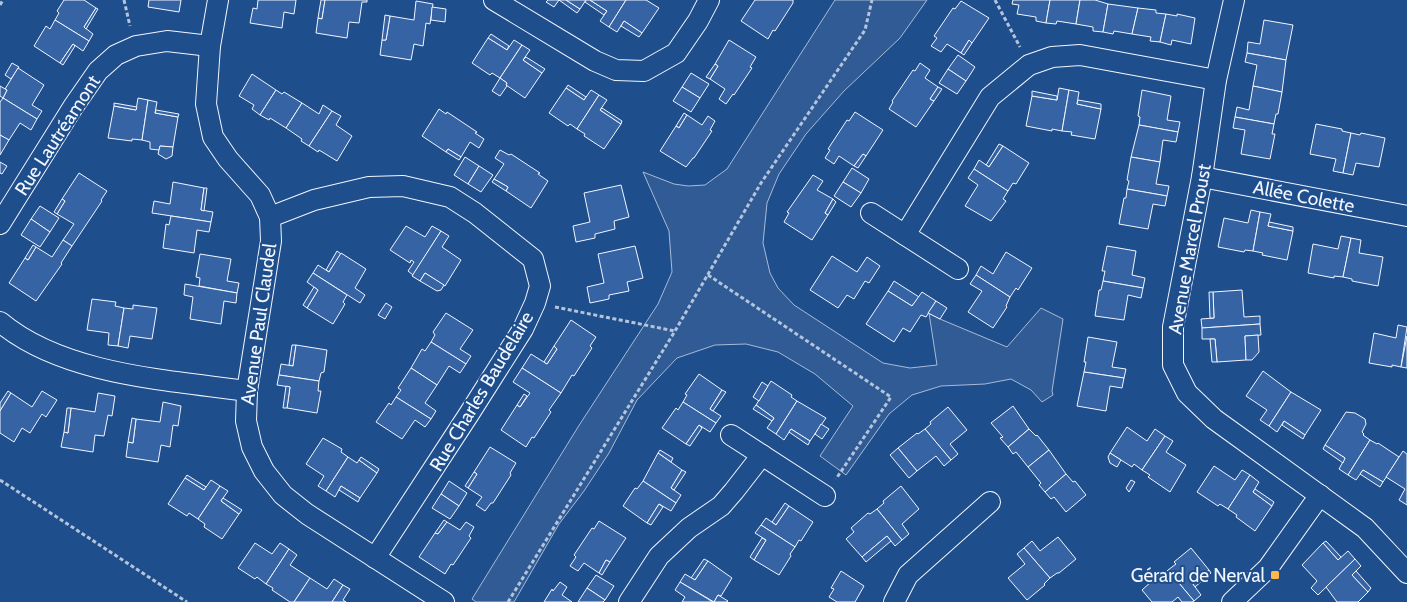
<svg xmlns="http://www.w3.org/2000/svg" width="1407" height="602" font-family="Cabin,sans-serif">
	<rect width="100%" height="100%" fill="#1f4e8c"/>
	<path fill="#305b95" stroke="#a8bbd7" d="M835,0H927L900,38L844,91L806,134L779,174L767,203L763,243L770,273L778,288L794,305L883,363L910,368L937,365L929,313L940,319L1007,347L1041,308L1063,319L1052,391L1053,395L1042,402L1031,390L1011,379L985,384L941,386L912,395L889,414L846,475L820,456L853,406L815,374L778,352L746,344L715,345L677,358L637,400L609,453L584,491L559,524L514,602H476L472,599L578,427L658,304L672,272L669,231L643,172L674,184L688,186L705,185L727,169Z"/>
	<g fill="#3563a3" stroke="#f2f6ff">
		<path d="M64,0H84L96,8L84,27L93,34L89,41L55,20L59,13L57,11Z"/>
		<path d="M149,0H181L179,12L148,7Z"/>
		<path d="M258,0H296L294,14L284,12L282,28L250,23L253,8L257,9Z"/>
		<path d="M321,0H325L322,19L318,18Z"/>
		<path d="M325,0H367V2H362L359,23L349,22L347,38L316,33L318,18L322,19Z"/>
		<path d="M548,0H559L554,7L546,2Z"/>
		<path d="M559,0H566L580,9L577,13Z"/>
		<path d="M566,0H586L580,9Z"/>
		<path d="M586,0H590L607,11L604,15L585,2Z"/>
		<path d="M590,0H626L609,27L600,21L607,11Z"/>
		<path d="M626,0H646L659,8L642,33L624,21L617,32L609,27Z"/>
		<path d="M755,0H793V3L775,31L773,30L768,39L741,21Z"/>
		<path d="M1013,0H1050L1046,23L1036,21V17L1017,14L1019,5L1012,4Z"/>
		<path d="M1050,0H1080L1076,24L1057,21L1056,24L1046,23Z"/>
		<path d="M1080,0H1095L1108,4L1103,32L1093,31V27L1076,24Z"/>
		<path d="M416,1L433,4L430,24L426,23L423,46L414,44L411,60L380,55L382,40H386L390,16L414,20Z"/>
		<path d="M961,1L989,18L972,43L969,40L961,53L947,44L941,52L931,46L937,38L934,36L953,8L955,9Z"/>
		<path d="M1108,4L1138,8L1132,34L1114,31L1113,34L1103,32Z"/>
		<path d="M432,7L446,9L445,22L431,20Z"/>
		<path d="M96,8L98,9L86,29L84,27Z"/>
		<path d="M1138,8L1156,10V13L1166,14L1160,42L1150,41L1151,37L1132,34Z"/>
		<path d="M1166,14L1177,16V14L1195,18L1191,44L1172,40L1171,45L1160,42Z"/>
		<path d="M385,15L390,16L386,40H382Z"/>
		<path d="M55,20L89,41L83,51L73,44L60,63L34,46L46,26L50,29Z"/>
		<path d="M1264,20L1293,25L1286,60L1247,53L1248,42L1260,44Z"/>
		<path d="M624,21L642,33L639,37L621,26Z"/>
		<path d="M491,34L509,46L507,50L488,38Z"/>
		<path d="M488,38L507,50L514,40L522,45L500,78L492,73L490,75L472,63Z"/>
		<path d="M729,40L756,57L750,67L752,68L734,95L733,94L726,104L719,99L725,89L710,79L718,66L715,64Z"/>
		<path d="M969,40L972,43L964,55L961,53Z"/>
		<path d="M73,44L75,46L63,65L60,63Z"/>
		<path d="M522,45L530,50L523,60L542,73L525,98L506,85L507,83L500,78Z"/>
		<path d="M1247,53L1286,60L1282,92L1253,86L1257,65L1245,62Z"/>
		<path d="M958,55L975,67L966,81L948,69Z"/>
		<path d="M526,57L545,69L542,73L523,60Z"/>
		<path d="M12,63L19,67L11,79L5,75Z"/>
		<path d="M920,63L930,70L925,78L938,87L930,99L934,101L916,127L889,109L893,102L892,101L913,70L915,71Z"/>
		<path d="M715,64L718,66L710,79L706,77Z"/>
		<path d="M18,68L44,85L32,105L42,111L37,119L3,98L7,90L5,89Z"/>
		<path d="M948,69L966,81L957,94L939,83Z"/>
		<path d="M691,73L709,84L700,98L682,87Z"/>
		<path d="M252,74L276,90L260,115L252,109L254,105L239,96Z"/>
		<path d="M500,78L507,83L506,85L507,86L500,96L492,91Z"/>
		<path d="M568,85L586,97L584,100L566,88Z"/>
		<path d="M0,86L7,90L3,98L0,96Z"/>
		<path d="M1253,86L1282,92L1278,114H1276L1274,124L1235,117L1237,107L1249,110Z"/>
		<path d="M682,87L700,98L691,112L673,101Z"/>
		<path d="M938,87L942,89L934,101L930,99Z"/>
		<path d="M566,88L584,100L591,90L599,95L577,129L570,124L568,126L549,113Z"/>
		<path d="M1059,88L1069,90L1062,131L1052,129V131L1026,126L1032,96L1057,100Z"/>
		<path d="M276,90L282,94L284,92L302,103L286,128L270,118L269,120L260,115Z"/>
		<path d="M1069,90L1079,92L1077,104L1101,109L1095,139L1071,135L1072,132L1062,131Z"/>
		<path d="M1142,90L1171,96L1167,120L1180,122L1178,132L1139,125L1140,117L1138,116Z"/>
		<path d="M1032,91L1057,96V100L1032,96Z"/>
		<path d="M599,95L607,100L600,110L621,124L604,149L584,136L585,134L577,129Z"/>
		<path d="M3,98L37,119L31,130L20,123L9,140L0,135V102Z"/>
		<path d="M138,98L148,100L142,140L132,139V141L108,138L114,106L136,110Z"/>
		<path d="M148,100L157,102L155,113L178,117L173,147L160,146L159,150L150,149V142L142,140Z"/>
		<path d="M1078,100L1101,104V109L1077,104Z"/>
		<path d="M114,103L137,107L136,110L114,106Z"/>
		<path d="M302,103L319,114L323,105L332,111L309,146L301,141L302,139L286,128Z"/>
		<path d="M602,108L622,121L621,124L600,110Z"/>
		<path d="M439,109L446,114L447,112L477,132L475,133L484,139L479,148L470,142L461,157L448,149L446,152L422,136Z"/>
		<path d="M156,110L179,114L178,117L155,113Z"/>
		<path d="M332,111L341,116L336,125L352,136L337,161L319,150L318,152L309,146Z"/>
		<path d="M855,112L883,130L866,156L863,154L854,166L839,156L834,164L825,158L830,150L828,149L847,120L849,121Z"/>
		<path d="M684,113L687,115L679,128L676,126Z"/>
		<path d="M687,115L702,125L708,116L715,121L710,130L712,131L694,158H693L686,167L660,151L676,126L679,128Z"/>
		<path d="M1235,117L1274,124L1272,134H1275L1270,159L1241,154L1245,130L1233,128Z"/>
		<path d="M1316,124L1342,129V131L1351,133L1343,173L1333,171L1336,159L1310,154Z"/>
		<path d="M1139,125L1178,132L1176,142L1163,140L1160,162L1131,157Z"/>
		<path d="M1351,133L1360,135L1361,133L1385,138L1379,167L1356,163L1353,175L1343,173Z"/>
		<path d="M0,135L9,140L0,155Z"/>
		<path d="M999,144L1003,146L989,167L986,165Z"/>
		<path d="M160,146L173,147L172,156L166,159L158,154Z"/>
		<path d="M1003,146L1029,163L1016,184L1013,183L1008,191L974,169L979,160L989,167Z"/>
		<path d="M448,149L461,157L459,160L446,152Z"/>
		<path d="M500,150L509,155L511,154L540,173L538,174L548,181L531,208L506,191L508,187L494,179L504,164L495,158Z"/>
		<path d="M863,154L866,156L858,168L854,166Z"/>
		<path d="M465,157L479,166L468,184L454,175Z"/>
		<path d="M1131,157L1160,162L1156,184L1169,186L1167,196L1127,189L1129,181L1127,180Z"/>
		<path d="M0,162L7,166L2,174L0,173Z"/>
		<path d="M479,166L493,175L481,192L468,184Z"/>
		<path d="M852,168L869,179L861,193L843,182Z"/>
		<path d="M974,169L1008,191L1003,199L1006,201L991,221L965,206L978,185L968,178Z"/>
		<path d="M79,173L107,191L101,200L102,201L72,246L63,240L74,224L57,214L65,201L62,199Z"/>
		<path d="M813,175L823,181L817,190L833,199L825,213L828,215L812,240L784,222L789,213L787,212Z"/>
		<path d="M494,179L508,187L506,191L492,182Z"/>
		<path d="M173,182L204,188L201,210L213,212L211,222L152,213L154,201L170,204Z"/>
		<path d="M843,182L861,193L851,207L834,196Z"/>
		<path d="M621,185L629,217L614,221L615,229L595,234V238L576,242L573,226L590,222L584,193Z"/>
		<path d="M204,188H207L204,211L201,210Z"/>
		<path d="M1127,189L1167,196L1165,206L1153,204L1148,229L1119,224L1124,198H1126Z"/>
		<path d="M62,199L65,201L57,214L54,212Z"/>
		<path d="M833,199L836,202L828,215L825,213Z"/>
		<path d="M40,206L59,218L50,232L31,219Z"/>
		<path d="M1251,210L1260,212L1253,251L1245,250L1244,252L1218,247L1224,218L1248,223Z"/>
		<path d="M1260,212L1271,214L1268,226L1293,231L1287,260L1262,255L1263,253L1253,251Z"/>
		<path d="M171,216L211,222L209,232L197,230L194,253L163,248L166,224L169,225Z"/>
		<path d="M31,219L50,232L40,247L21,235Z"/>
		<path d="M1269,222L1293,227V231L1268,226Z"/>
		<path d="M406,226L425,237L432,226L441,231L413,275L408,271L414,262L411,260L410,263L390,250Z"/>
		<path d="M441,231L449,236L442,247L461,260L445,286L425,273L420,281L412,276Z"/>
		<path d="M1341,236L1351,238L1343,277L1334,276V278L1308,273L1313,244L1338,249Z"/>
		<path d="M1351,238L1361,240L1359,253L1383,257L1378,286L1352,281V279L1343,277Z"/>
		<path d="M63,240L72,246L61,263L62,264L36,301L9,283L25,258L28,260L36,247L52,257Z"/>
		<path d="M33,245L36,247L28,260L25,258Z"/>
		<path d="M635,246L643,278L627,282L629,291L609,295V299L590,303L587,287L604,283L598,254Z"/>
		<path d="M1107,246L1136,251L1132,275L1145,278L1143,288L1103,281L1105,271H1102Z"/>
		<path d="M337,251L341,254L329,272L326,270Z"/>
		<path d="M1006,252L1032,268L1018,290L1016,288L1010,297L976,275L981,266L993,274Z"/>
		<path d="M341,253L366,269L355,288L365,295L360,303L313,273L318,265L329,272Z"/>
		<path d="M200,254L231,259L227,281L239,283L237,293L199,286L200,278L196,277Z"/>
		<path d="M832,256L857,272L867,257L880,266L869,283L865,281L854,299L847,295L838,308L810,290Z"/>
		<path d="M313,273L347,295L343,302L345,304L333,324L307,308L318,290L307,282Z"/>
		<path d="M425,273L444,285L441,290L437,291L420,281Z"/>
		<path d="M976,275L1010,297L1006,306L1007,307L993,328L968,312L982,291L970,284Z"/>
		<path d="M894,281L919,297L912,306L888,291Z"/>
		<path d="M1103,281L1143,288L1141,298L1128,295L1124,320L1095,316L1099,290H1101Z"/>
		<path d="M185,284L237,293L236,303L224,301L221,324L190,319L193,297L184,295Z"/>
		<path d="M314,287L318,290L307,308L303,305Z"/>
		<path d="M1242,290L1244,317L1260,316V324L1202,328L1201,319L1214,318L1213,292Z"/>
		<path d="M888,291L912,306L922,292L936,301L926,317L921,315L910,332L903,328L894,342L866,324Z"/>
		<path d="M1209,292H1213L1214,318H1210Z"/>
		<path d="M92,299L116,302L115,306L124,308L118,346L108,345L109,333L87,330Z"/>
		<path d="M936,301L947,308L940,319L928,313Z"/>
		<path d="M386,303L392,307L385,319L378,315Z"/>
		<path d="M133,305L157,308L152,339L130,336L128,348L118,346L124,308L133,309Z"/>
		<path d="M446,313L473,330L460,349L471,356L466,364L431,342L435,335L433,332Z"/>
		<path d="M571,320L596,337L590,346L592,348L574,376L572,375L561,393L522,368L531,354L547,364L557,349L554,346Z"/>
		<path d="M1260,324L1261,335L1245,336L1246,360L1217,362L1215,339H1202V328Z"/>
		<path d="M1398,325L1407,327L1401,367L1392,365V367L1369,363L1374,333L1396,338Z"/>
		<path d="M1258,335L1259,352L1252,360H1246L1245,336Z"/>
		<path d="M1407,336V368L1401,367Z"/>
		<path d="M1088,337L1117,342L1112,367L1126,369L1124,378L1084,372L1086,362H1084Z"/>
		<path d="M1210,339H1215L1217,362H1212Z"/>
		<path d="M431,342L466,364L460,373L449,366L437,385L411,368L422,349L425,351Z"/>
		<path d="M292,345H296L293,366L289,365Z"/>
		<path d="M296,345L327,350L324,372L321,373L319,381L279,375L281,364L293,366Z"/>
		<path d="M554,346L557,349L547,364L544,362Z"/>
		<path d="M411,368L437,385L425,403L436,411L431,419L396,397L401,390L398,388Z"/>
		<path d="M522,368L561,393L549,410L551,412L534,438L532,437L526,447L501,430L517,405L520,407L530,393L513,382Z"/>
		<path d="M1263,371L1291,392L1269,426L1260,420L1267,410L1246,396Z"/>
		<path d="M1084,372L1124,378L1122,388L1110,386L1106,411L1077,406Z"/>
		<path d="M699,374L722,390L710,409L721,416L716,423L683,402L687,395L685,394Z"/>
		<path d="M279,375L319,381L318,391H321L317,413L287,408L290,387L277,385Z"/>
		<path d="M771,381L792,395L791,397L797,401L776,434L767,428L774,418L756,405Z"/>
		<path d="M762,382L768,386L759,401L753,397Z"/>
		<path d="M286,386L290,387L287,408H283Z"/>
		<path d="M722,390L726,392L713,411L710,409Z"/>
		<path d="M8,391L11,393L0,411V403Z"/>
		<path d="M42,391L57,400L46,417L42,414L30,433L22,428L14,442L0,433V411L11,393L32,407Z"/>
		<path d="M1291,392L1321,410L1305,435L1284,421L1277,432L1269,426Z"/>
		<path d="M98,393L115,396L112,416L108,415L104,436L95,435L93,452L61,447L64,432L68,433L71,408L95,412Z"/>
		<path d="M524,394L527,396L520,407L517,405Z"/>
		<path d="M396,397L431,419L425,427L415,420L402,439L376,422L389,403L391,405Z"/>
		<path d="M797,401L826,418L810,441L791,429L784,440L776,434Z"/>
		<path d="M163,402L181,406L178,426L173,425L170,447L161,445L158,462L126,457L128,442L133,443L136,419L160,422Z"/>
		<path d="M683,402L716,423L710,432L699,425L686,444L662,428L676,408L678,410Z"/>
		<path d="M756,405L774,418L772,421L753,409Z"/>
		<path d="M1013,406L1029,429L1008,447L1000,438L1003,437L991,423Z"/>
		<path d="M948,407L967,430L950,444L958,454L951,460L925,429L931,424L930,422Z"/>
		<path d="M67,408H71L68,433L64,432Z"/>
		<path d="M1346,412L1355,413L1365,419L1366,424L1362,432L1364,434L1363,435L1370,440L1348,475L1339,469L1345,458L1325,445Z"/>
		<path d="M132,418L136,419L133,443L128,442Z"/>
		<path d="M1284,421L1305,435L1303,439L1282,425Z"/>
		<path d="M821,424L829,429L822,439L815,434Z"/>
		<path d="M699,425L702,428L690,446L686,444Z"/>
		<path d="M1127,427L1147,441L1155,429L1165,436L1142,470L1134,464L1132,467L1110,453Z"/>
		<path d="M791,429L810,441L808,445L789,432Z"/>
		<path d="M925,429L951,460L944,466L936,456L917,471L898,448L917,433L918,434Z"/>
		<path d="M1029,429L1036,436L1037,435L1049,450L1028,467L1016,452L1013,454L1008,447Z"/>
		<path d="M1165,436L1173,441L1166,452L1186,465L1170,492L1148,477L1150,475L1142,470Z"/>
		<path d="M323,438L342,449L341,452L348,457L326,491L318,486L324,476L306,464Z"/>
		<path d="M1370,440L1377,444L1378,443L1399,457L1383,482L1363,470L1356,480L1348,475Z"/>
		<path d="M1325,445L1345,458L1343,463L1323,449Z"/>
		<path d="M490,447L516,463L510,473L511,475L493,503H491L485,511L476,505L482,497L468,488L477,474L474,472Z"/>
		<path d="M898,448L917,471L909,478L890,455Z"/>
		<path d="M660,450L673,458L671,462L658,453Z"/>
		<path d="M1049,450L1066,474L1045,492L1039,485L1041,483L1028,467Z"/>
		<path d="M1403,451L1407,454V505L1399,500L1405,489L1386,477Z"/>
		<path d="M658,453L682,470L671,488L681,495L676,503L643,481Z"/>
		<path d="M1110,453L1121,460L1117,467L1110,463L1108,457Z"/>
		<path d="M348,457L357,463L359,460L377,473L360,498L341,486L335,497L326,491Z"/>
		<path d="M361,457L379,469L377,473L359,460Z"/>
		<path d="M1214,466L1235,480L1242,470L1250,475L1228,509L1220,504L1218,506L1197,492Z"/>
		<path d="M682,470L686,472L674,490L671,488Z"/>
		<path d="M1363,470L1383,482L1380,487L1360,474Z"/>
		<path d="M474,472L477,474L468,488L465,486Z"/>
		<path d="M1066,474L1073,482L1075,481L1086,495L1066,512L1054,497L1051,499L1045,492Z"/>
		<path d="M187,475L206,487L204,490L185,478Z"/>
		<path d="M1250,475L1259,482L1253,492L1272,506L1255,531L1236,517L1237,515L1228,509Z"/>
		<path d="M185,478L204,490L211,480L220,486L198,519L189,513L187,516L168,504Z"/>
		<path d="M1131,480L1135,482L1129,492L1126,488Z"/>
		<path d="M449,481L467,493L459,506L441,494Z"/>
		<path d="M643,481L676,503L671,511L659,504L647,523L623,506L635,488L637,489Z"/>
		<path d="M220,486L228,491L221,501L239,514L222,539L204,527L205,524L198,519Z"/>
		<path d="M341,486L360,498L358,502L339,490Z"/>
		<path d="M901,486L919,509L902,524L909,534L902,540L877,509L884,503L883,501Z"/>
		<path d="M1255,489L1274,502L1272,506L1253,492Z"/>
		<path d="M441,494L459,506L450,519L432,508Z"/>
		<path d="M223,498L242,510L239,514L221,501Z"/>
		<path d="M785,503L789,506L776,525L772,522Z"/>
		<path d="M659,504L663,507L651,525L647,523Z"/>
		<path d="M789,506L813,522L801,541L799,540L795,547L761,525L766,518L776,525Z"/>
		<path d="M877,509L902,540L895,546L887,536L862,557L846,539L854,532L851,528L868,513L870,514Z"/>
		<path d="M444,520L447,522L438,534L435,533Z"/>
		<path d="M599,521L626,538L610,562L606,560L599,573L584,563L578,571L570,566L576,557L574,555L592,528L594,529Z"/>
		<path d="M447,522L460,530L466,522L474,527L469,536L471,538L453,565L451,564L445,574L419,557L435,533L438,534Z"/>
		<path d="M761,525L795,547L790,554L791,556L779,575L754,560L766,540L755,533Z"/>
		<path d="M887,536L891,541L866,562L862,557Z"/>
		<path d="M1058,537L1076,559L1059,573H1057L1050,578L1024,548L1032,541L1040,551Z"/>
		<path d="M762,538L766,540L754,560L750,557Z"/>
		<path d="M1326,541L1341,557L1338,560L1323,543Z"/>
		<path d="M255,543L272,554L280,543L289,549L266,584L257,577L255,579L238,568Z"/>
		<path d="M1323,543L1338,560L1348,551L1355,559L1318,595L1311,588L1317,581L1302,565Z"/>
		<path d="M1024,548L1050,578L1044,584L1045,585L1027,600L1008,578L1025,564L1017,554Z"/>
		<path d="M1191,548L1209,570L1193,584L1201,595L1194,601L1168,570L1176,564L1174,562Z"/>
		<path d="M289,549L297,555L290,565L310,578L294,602H290L272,590L273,588L266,584Z"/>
		<path d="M704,559L708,561L695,580L691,578Z"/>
		<path d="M1355,559L1361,566L1352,575L1368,592L1358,602H1337L1326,587Z"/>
		<path d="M606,560L610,562L602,575L599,573Z"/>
		<path d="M708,561L732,578L721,596L718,595L714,602L680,582L685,574L695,580Z"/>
		<path d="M1168,570L1194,601L1192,602H1182L1178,597L1172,602H1152L1142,590L1160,574L1162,576Z"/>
		<path d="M1209,570L1211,573L1195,587L1193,584Z"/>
		<path d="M841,571L864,586L855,602H837L829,597L834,589L831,588Z"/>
		<path d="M1356,571L1371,588L1368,592L1352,575Z"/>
		<path d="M596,575L614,586L605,600L587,588Z"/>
		<path d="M310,578L327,589L334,579L343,585L332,602H294Z"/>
		<path d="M560,582L567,587L562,595L572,602H544L552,589L553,591Z"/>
		<path d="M680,582L713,602H682L685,597L675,590Z"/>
		<path d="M343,585L350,589L343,600L346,602H332Z"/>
		<path d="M587,588L605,600L603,602H578Z"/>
		<path d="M718,595L728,601L727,602H714Z"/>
	</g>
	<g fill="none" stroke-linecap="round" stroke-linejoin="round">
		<defs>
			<g id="minor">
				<path d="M218,0L210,46L206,104L213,137L228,159L260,195L270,217L271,241L247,391L246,421L252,447L264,471L283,495L307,514L444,602"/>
				<path d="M494,0L595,61L616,70L644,71L676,53L698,21L709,0"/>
				<path d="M1234,0L1216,80L1202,177L1173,327V365L1187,393L1214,419L1365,528L1407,573"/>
				<path d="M1202,177L1407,216"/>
				<path d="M871,213L958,269"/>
				<path d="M270,217L314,200L369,187L403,186L450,197L475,213L533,259L540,286L535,303L523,329L469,414L375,558"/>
				<path d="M0,224L73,107L98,71L116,55L136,46L167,41L210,46"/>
				<path d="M905,235L990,97L1029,65L1052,57L1080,55L1216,80"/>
				<path d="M0,322C63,375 168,380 247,391"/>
				<path d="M731,435L825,496"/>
				<path d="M629,602L659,556L689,528L721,506L734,491L762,455"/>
				<path d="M894,602L908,575L990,502"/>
				<path d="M1232,602L1268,568L1320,495"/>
			</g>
		</defs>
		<use href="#minor" stroke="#f2f6ff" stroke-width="22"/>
		<g stroke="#b3c4dc" stroke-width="3" stroke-dasharray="4 2.5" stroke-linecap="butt">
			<path d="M124,0L130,26"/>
			<path d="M995,0L1020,47"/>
			<path d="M0,5L3,0"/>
			<path d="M708,275L891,397L836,479"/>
			<path d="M555,307L675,331"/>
			<path d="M0,480L187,602"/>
			<path d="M508,602L675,331L761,183L865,30L872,0"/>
		</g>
		<use href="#minor" stroke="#1f4e8c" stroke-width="20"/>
	</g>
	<rect fill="#ffb74d" stroke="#1f4e8c" stroke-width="2" x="1270" y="570" width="10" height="10" rx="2.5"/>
	<g text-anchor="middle" stroke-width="4" stroke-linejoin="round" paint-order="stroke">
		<g font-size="19" fill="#f2f6ff" stroke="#1f4e8c">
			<text transform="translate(57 135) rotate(-57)" y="7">Rue Lautréamont</text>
			<text transform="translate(1304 196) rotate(11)" y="7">Allée Colette</text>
			<text transform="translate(1189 249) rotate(-80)" y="7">Avenue Marcel Proust</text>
			<text transform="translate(258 324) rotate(-82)" y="7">Avenue Paul Claudel</text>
			<text transform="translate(481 391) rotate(-59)" y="7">Rue Charles Baudelaire</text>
		</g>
		<g font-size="19" fill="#f2f6ff" stroke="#1f4e8c" text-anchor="end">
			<text x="1265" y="582">Gérard de Nerval</text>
		</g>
	</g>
</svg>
